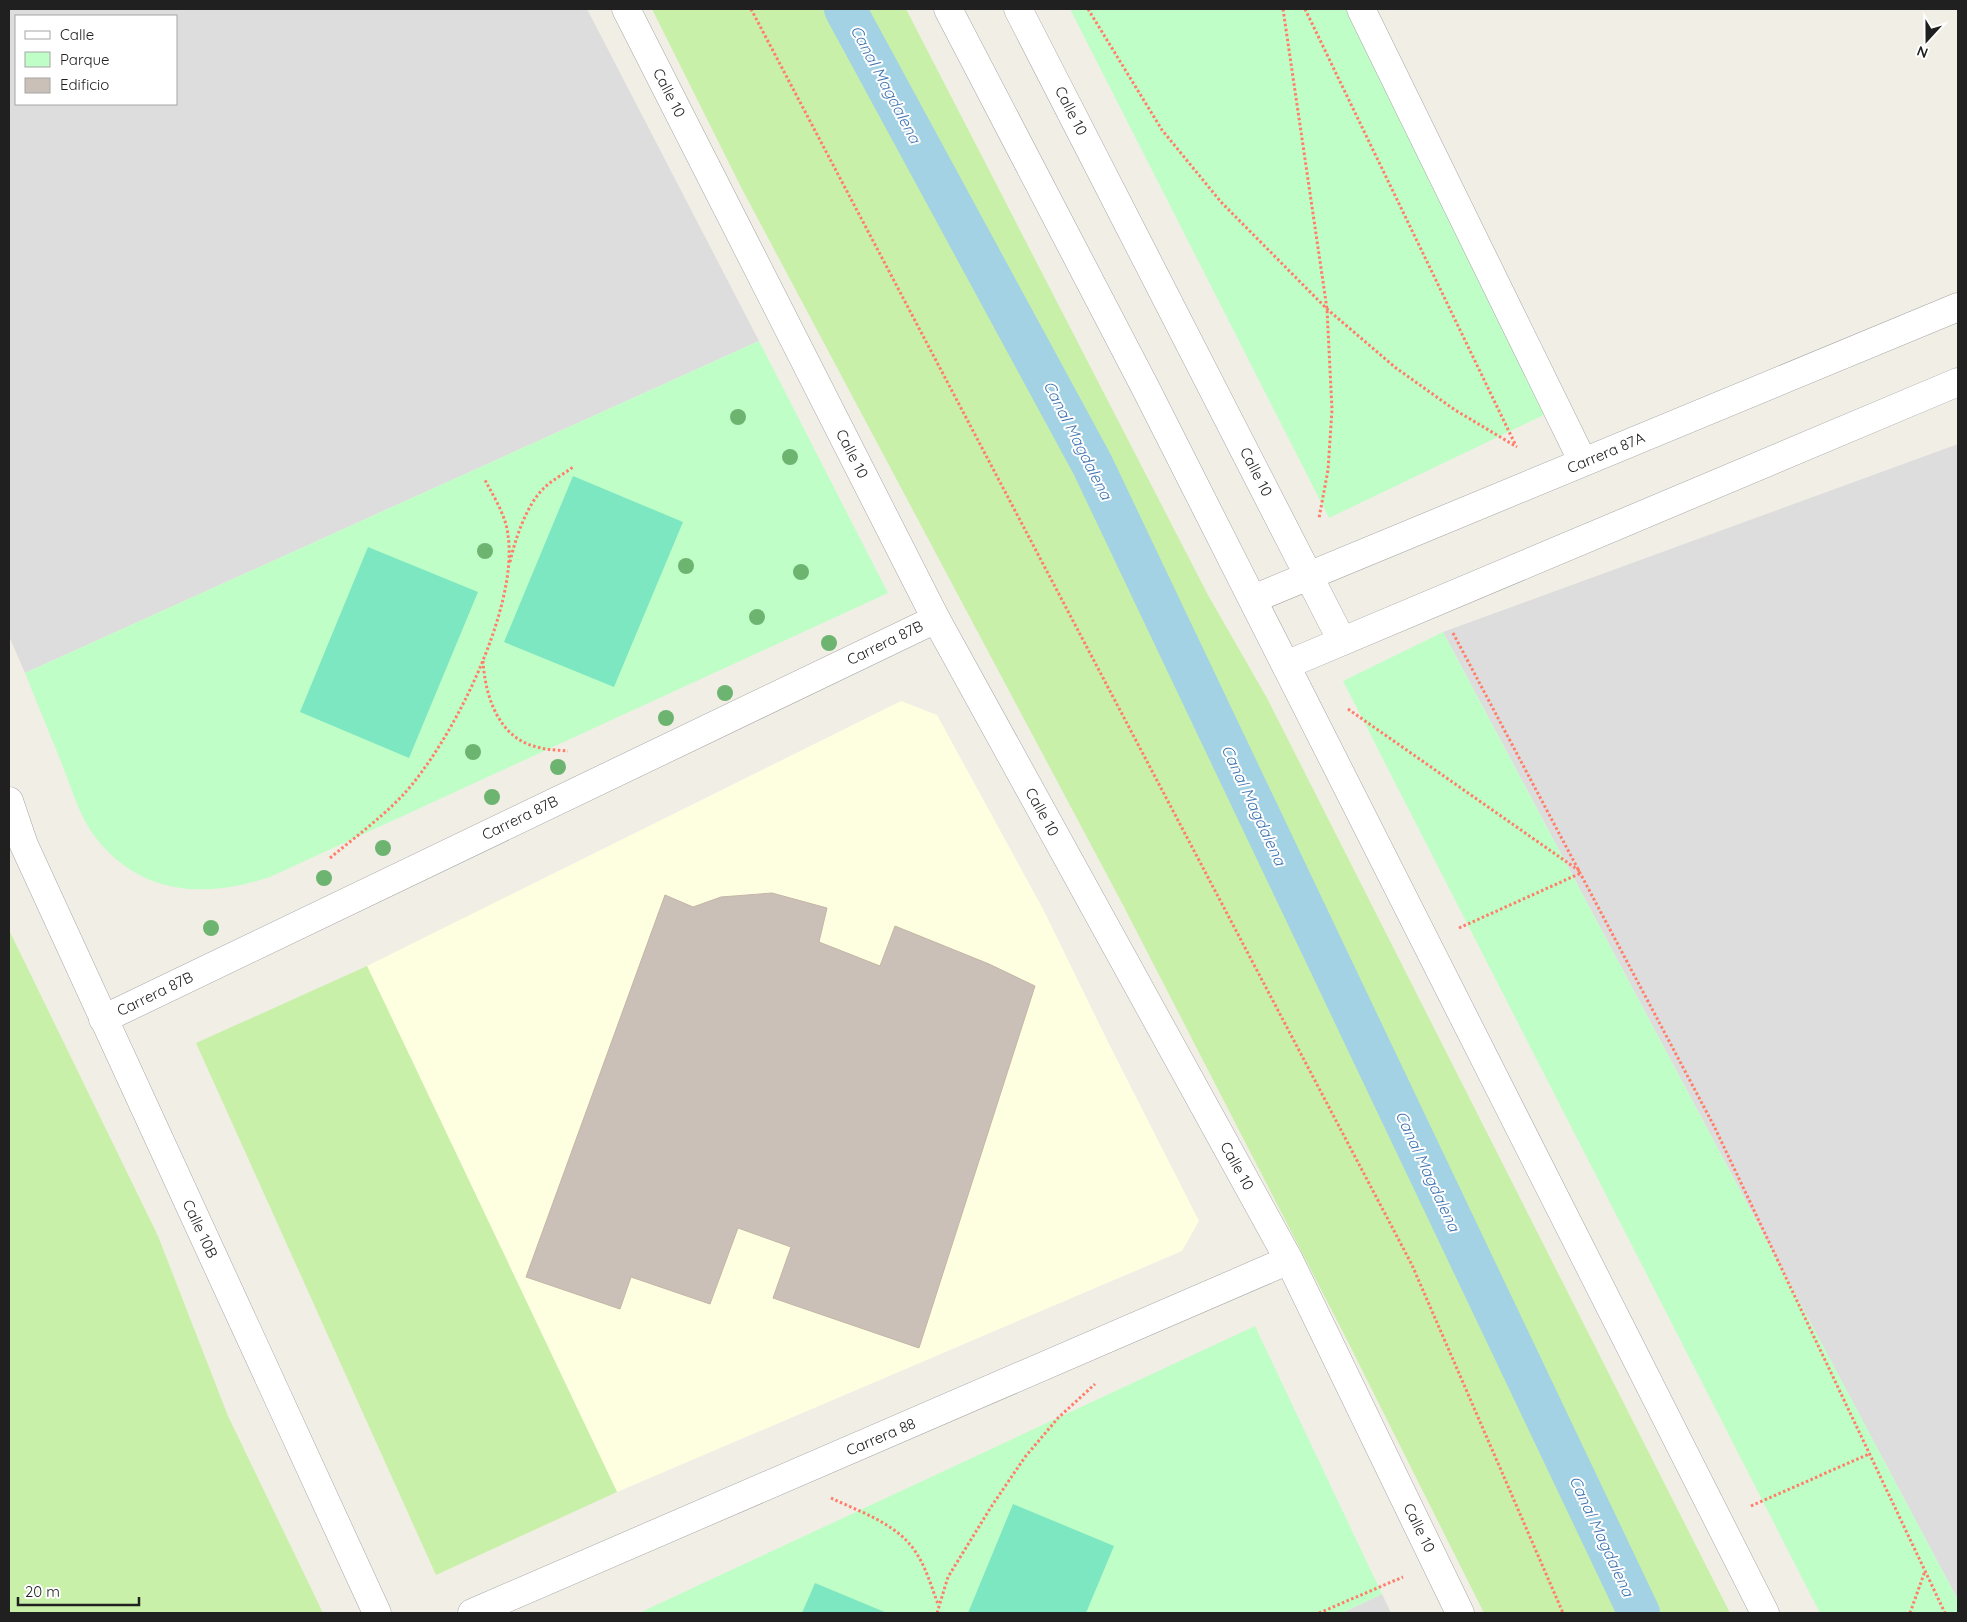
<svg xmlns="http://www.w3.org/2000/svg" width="1967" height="1622" font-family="Quicksand,sans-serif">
	<rect width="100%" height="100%" fill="#f1eee6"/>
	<g fill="#dedddd" fill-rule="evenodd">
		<path d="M9,9H587L759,341L25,673L9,636ZM16,16H176V104H16Z"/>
		<path d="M1958,444V1600L1443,632Z"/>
		<path d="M1382,1594L1391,1613H1342Z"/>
	</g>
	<path fill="#feffe1" d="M901,701L937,715L1044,911L1108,1042L1199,1221L1182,1251L617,1492L367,966Z"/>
	<g fill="#c9f0a8">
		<path d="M652,9H906L1208,595L1267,698L1730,1613H1484L1346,1338L1123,905L742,189Z"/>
		<path d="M9,930L158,1236L228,1416L323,1613H9Z"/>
		<path d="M367,966L617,1492L436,1575L196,1043Z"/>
	</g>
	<g fill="#c0fec7">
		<path d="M1070,9H1356L1548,413L1329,518Z"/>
		<path d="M759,341L888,593L270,877C204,899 140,895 95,837C81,818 73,794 65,772C52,739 38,706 25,673Z"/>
		<path d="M1443,632L1958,1600V1613H1820L1343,681Z"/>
		<path d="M1255,1326L1382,1594L1342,1613H639Z"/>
	</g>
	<g fill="#7de7c2">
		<path d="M573,476L683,522L614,687L504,642Z"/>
		<path d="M368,547L478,592L409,758L300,712Z"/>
		<path d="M1013,1504L1114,1546L1086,1613H968Z"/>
		<path d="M815,1583L887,1613H802Z"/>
	</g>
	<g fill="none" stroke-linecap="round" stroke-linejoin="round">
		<path stroke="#a2d2e3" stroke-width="42" d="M845,9L1092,464L1639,1613"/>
	</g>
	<path fill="#cac0b8" stroke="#c5b5a6" d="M772,893L827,908L819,942L880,966L895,926L989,964L1035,986L919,1348L773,1298L791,1247L738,1228L710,1304L631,1277L620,1309L526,1277L665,895L693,907L721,897Z"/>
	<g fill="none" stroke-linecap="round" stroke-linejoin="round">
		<defs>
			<g id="minor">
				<path d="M626,9L936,619L1289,1260L1460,1613"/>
				<path d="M948,9L1145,387L1765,1613"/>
				<path d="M1018,9L1342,641"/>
				<path d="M1361,9L1583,462"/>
				<path d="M1253,599L1958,307"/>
				<path d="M1286,665L1958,382"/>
				<path d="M9,801L24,845L377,1613"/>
				<path d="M103,1019L936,619"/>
				<path d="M472,1613L1289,1260"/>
			</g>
		</defs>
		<use href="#minor" stroke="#a7a7a7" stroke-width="29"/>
		<g stroke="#ff7d69" stroke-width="3" stroke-dasharray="2.5 2.5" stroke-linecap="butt">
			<path d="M751,9L1412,1265L1563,1613"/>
			<path d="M1088,9L1162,130L1221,202L1327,309L1396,368L1455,410L1517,447"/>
			<path d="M1283,9L1327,309L1332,410L1328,470L1319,518"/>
			<path d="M1305,9L1516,446"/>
			<path d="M510,562C515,539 527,504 544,488C552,480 564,474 573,467"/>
			<path d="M1453,633L1714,1126L1945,1613"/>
			<path d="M483,661C485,695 498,738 537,747C547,750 558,750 568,751"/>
			<path d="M1348,709L1581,872"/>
			<path d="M330,858C354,838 380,819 402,796C451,744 519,608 508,535C506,516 494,497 485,480"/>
			<path d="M1459,928L1581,873"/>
			<path d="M831,1498C860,1512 896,1523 915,1551C926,1567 931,1586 938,1604"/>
			<path d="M1751,1506L1869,1454"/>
			<path d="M937,1613L948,1577L991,1507L1025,1457L1058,1418L1095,1384"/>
			<path d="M1319,1613L1403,1577"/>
			<path d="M1910,1613L1925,1571"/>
		</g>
		<use href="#minor" stroke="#fff" stroke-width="28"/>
	</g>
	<g fill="#6eb471">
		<circle cx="738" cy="417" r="8"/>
		<circle cx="790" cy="457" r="8"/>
		<circle cx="485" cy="551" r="8"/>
		<circle cx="686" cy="566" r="8"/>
		<circle cx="801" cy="572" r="8"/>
		<circle cx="757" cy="617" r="8"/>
		<circle cx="829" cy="643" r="8"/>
		<circle cx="725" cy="693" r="8"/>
		<circle cx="666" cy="718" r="8"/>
		<circle cx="473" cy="752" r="8"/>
		<circle cx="558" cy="767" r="8"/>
		<circle cx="492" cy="797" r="8"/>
		<circle cx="383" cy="848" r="8"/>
		<circle cx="324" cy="878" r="8"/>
		<circle cx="211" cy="928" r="8"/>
	</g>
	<g text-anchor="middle" stroke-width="4" stroke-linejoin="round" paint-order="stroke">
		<g font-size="15" fill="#202020" stroke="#fff">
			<text transform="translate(669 93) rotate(63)" y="5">Calle 10</text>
			<text transform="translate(1071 111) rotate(63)" y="5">Calle 10</text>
			<text transform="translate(1606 453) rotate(-23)" y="5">Carrera 87A</text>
			<text transform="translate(852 454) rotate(63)" y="5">Calle 10</text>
			<text transform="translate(1256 472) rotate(63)" y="5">Calle 10</text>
			<text transform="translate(885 643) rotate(-26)" y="5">Carrera 87B</text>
			<text transform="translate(1042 812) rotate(61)" y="5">Calle 10</text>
			<text transform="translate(520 818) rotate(-26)" y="5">Carrera 87B</text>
			<text transform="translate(155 994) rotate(-26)" y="5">Carrera 87B</text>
			<text transform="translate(1237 1166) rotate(61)" y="5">Calle 10</text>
			<text transform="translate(200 1229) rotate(65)" y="5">Calle 10B</text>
			<text transform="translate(881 1437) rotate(-23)" y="5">Carrera 88</text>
			<text transform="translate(1419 1528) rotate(64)" y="5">Calle 10</text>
		</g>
		<g font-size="16" font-style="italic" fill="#4075b2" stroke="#fff">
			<text transform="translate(886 84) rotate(62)" y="6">Canal Magdalena</text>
			<text transform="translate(1078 440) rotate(63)" y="6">Canal Magdalena</text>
			<text transform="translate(1254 805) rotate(65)" y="6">Canal Magdalena</text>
			<text transform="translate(1428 1171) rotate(65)" y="6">Canal Magdalena</text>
			<text transform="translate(1602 1536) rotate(65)" y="6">Canal Magdalena</text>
		</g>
	</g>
	<rect width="1967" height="1622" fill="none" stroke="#202020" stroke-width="20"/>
	<rect x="15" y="15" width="162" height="90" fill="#ffffff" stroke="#a6a6a6"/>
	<rect x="25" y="31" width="25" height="8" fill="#ffffff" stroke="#a6a6a6"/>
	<text x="60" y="40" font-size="15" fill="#202020">Calle</text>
	<rect x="25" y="52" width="25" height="15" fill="#c0fec7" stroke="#a6a6a6"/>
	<text x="60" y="65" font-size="15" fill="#202020">Parque</text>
	<rect x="25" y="78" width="25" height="15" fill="#cac0b8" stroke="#a6a6a6"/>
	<text x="60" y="90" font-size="15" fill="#202020">Edificio</text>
	<g transform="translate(1927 40) rotate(201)" stroke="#ffffff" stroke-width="4" paint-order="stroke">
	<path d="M0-4L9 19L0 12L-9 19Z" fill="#202020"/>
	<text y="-8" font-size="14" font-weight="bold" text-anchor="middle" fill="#202020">N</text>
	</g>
	<path d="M18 1597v8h121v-8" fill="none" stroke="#202020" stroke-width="2.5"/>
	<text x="25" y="1597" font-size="15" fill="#202020" stroke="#ffffff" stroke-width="4" paint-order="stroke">20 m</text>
</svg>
